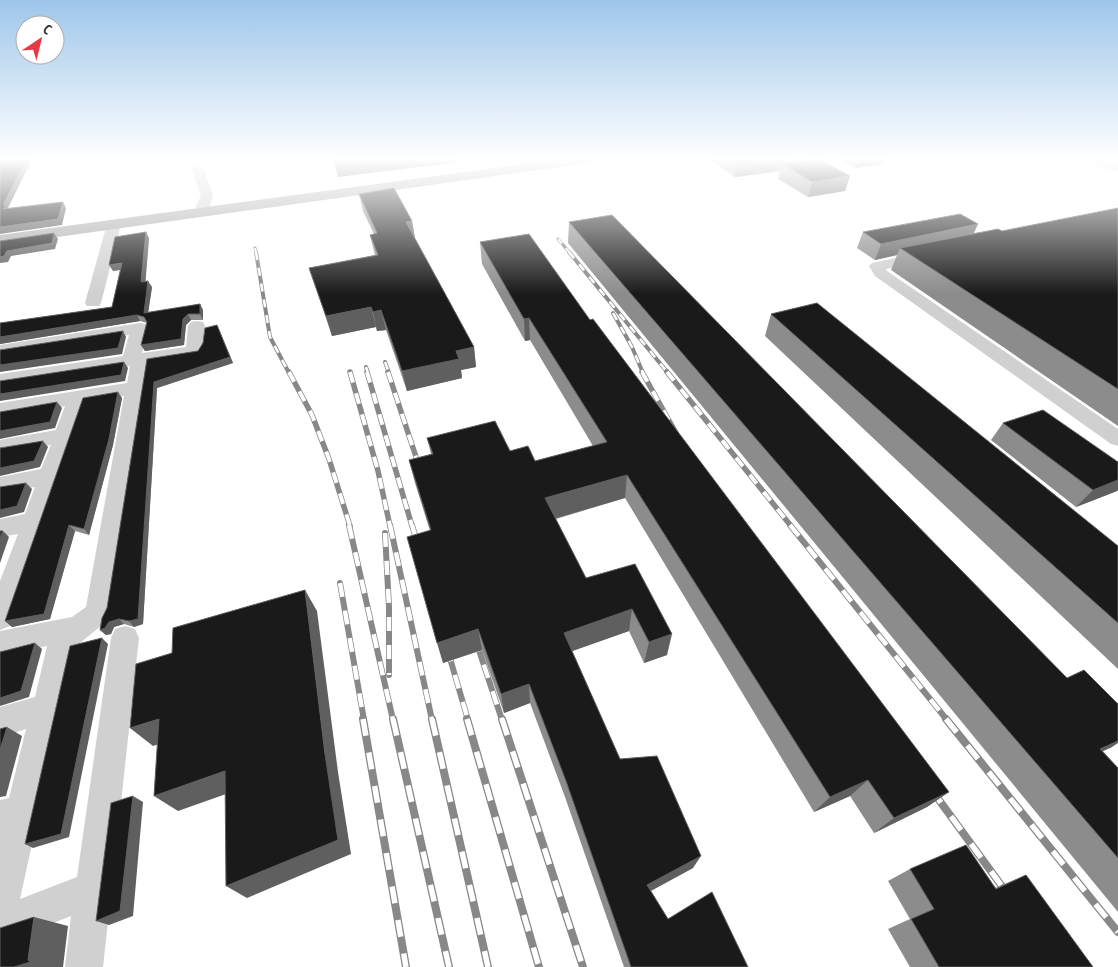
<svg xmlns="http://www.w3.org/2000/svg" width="1118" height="967" font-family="'PT Sans Narrow',sans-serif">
	<rect width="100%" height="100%" fill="#fff"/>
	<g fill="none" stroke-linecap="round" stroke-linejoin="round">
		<g fill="#d0d0d0" fill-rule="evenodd">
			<path d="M522,159H534L541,166L539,169H531Z"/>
			<path d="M1086,159H1101L1118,165V173L1088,161Z"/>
			<path d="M197,164L203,168L213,195L208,212L201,216L194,212L201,195L191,168Z"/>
			<path d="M114,220L121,224L101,303L99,306H87L85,303L107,224Z"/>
			<path d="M924,252L929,253L931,256L929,259L886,269L887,271L1118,429V446L1111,444L875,276L869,266L872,263Z"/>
			<path d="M197,321L203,322C208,329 206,348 201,355L149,363L111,613L107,621L75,647L20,899L77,877L111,638L115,629L125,626L135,629L139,638L103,967H65L71,916L0,944V800L9,798L26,729L0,737V707L35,697L47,646L0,657V631L72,617L86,607L124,396L86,402L14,618L10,626L0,630V581L18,534L0,537V519L25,514L35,487L0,493V477L41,469L51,445L0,454V440L56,430L65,406L0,417V403L127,383L130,366L0,386V374L123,356L129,335L0,355V345L140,323L146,324L149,328L142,353L186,347L188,326L191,322Z"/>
		</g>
		<path fill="#ababab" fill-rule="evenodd" d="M561,159H596L594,162L589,163L0,245V235Z"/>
		<defs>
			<g id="rail-far4">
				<path d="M558,239L570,253"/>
				<path d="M255,248L256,253"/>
			</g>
			<g id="rail-far3">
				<path d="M256,252L270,337L289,373"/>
				<path d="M569,252L668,373"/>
				<path d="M613,313L632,347L643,373"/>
				<path d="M385,362L389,373"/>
				<path d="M366,367L368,373"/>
			</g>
			<g id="rail-far2">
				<path d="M289,372L312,415L329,459L350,526"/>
				<path d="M350,372L378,471L390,526"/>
				<path d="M367,372L412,526"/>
				<path d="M388,372L421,472"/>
				<path d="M642,372L676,433"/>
				<path d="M667,372L791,526"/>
			</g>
			<g id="rail-far1">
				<path d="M349,525L393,720"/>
				<path d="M390,525L432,720"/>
				<path d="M412,525L419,549"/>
				<path d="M790,525L947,720"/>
				<path d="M385,533L389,607V675"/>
				<path d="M340,583L364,720"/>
				<path d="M475,638L502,720"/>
				<path d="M447,648L468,720"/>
			</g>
			<g id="rail">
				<path d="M363,719L406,967"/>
				<path d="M393,719L449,967"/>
				<path d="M432,719L488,967"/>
				<path d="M467,719L539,967"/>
				<path d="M502,719L583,967"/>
				<path d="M946,719L1118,932"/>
				<path d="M931,789L1009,896"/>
			</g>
		</defs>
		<use href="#rail-far4" stroke="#888" stroke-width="3"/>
		<use href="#rail-far3" stroke="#888" stroke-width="4"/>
		<use href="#rail-far2" stroke="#888" stroke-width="5.5"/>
		<use href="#rail-far1" stroke="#888" stroke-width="6"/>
		<use href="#rail" stroke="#888" stroke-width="8"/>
		<use href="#rail-far4" stroke="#fff" stroke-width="2" stroke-dasharray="6" stroke-linecap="butt"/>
		<use href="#rail-far3" stroke="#fff" stroke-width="2.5" stroke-dasharray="8" stroke-linecap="butt"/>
		<use href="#rail-far2" stroke="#fff" stroke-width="4" stroke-dasharray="11" stroke-linecap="butt"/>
		<use href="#rail-far1" stroke="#fff" stroke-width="4.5" stroke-dasharray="14" stroke-linecap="butt"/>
		<use href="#rail" stroke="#fff" stroke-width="5.5" stroke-dasharray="17" stroke-linecap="butt"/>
	</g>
	<g fill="#8c8c8c">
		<path d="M709,159H794L793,163L850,176L845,191L808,197L778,179L780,171L735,177Z"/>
		<path d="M837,159H885L882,164L855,168Z"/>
		<path d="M359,194L412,221L415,238L474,347L476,367L461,370L462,378L407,391L386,330L377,331L376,327L332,336L309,268L375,255L370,235L374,234L363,211Z"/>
		<path d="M1118,208V426L891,270L897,255L875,260L857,248L863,232L978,224L974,233L1002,231Z"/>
		<path d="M569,222L1112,747L1103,751L1118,768V912L568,243Z"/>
		<path d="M149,238L145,282L152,287L148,313L200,304L203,310V320H191L186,325L184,345L145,351L141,345L147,323L140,321L0,344V323L112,307L120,270L113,271Z"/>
		<path d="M480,242L590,320L949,792L927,807L874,833L850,796L814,812L625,498L556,519L586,578L635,564L667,655L644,663L629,631L572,651L620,759L693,868L651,891L668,919L748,967H624L565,797L530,703L504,713L482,650L443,663L430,531L415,483L409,460L431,454L427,438L510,451L535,461L593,446L530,340L525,341L482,264Z"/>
		<path d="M771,314L1118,546V669L765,336Z"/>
		<path d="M217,325L233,363L157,388L143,624L134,627L124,624L114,627L111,634L106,635L100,630L107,608L147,359L198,351Z"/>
		<path d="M122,398L113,445L89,535L75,531L50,619L12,627L5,621Z"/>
		<path d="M1003,423L1117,491L1076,507L991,440Z"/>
		<path d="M910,869L995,888L1026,875L1093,967H910L888,929L910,919L888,881Z"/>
	</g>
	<g fill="#5f5f5f">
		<path d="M27,159H32L8,208L9,210L3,209V205Z"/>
		<path d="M333,159H460V162L338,177Z"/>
		<path d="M768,159H794L791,169L782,164L780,171L735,177L738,163Z"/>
		<path d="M858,159H885L882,164L855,168Z"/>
		<path d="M850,176L845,191L808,197L812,182Z"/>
		<path d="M63,202L66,208L62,225L0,234V227Z"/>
		<path d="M412,221L415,239L406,222Z"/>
		<path d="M978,224L970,240L900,248L897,255L875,260L881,244Z"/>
		<path d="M146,232L149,238L145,288L141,282Z"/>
		<path d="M54,233L58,239L55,249L11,256L8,262L0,263V257L7,251Z"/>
		<path d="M122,263L125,269L113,271L109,265Z"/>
		<path d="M148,281L152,287L147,320L144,313Z"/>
		<path d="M200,304L203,310V320L200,314Z"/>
		<path d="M371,307L376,327L332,336L326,316Z"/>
		<path d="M381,310L386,330L377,331L373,312Z"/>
		<path d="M188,314L191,320L186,325L184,345L145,351L141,345L183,319Z"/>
		<path d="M137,315L140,321L0,344V337Z"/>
		<path d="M529,318L530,340L525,341L524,319Z"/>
		<path d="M217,325L233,363L157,388L143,624L134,627L129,621L154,382L230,357Z"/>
		<path d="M123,331L126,337L122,354L0,372V365Z"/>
		<path d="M474,347L476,367L461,370L462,378L407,391L402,371L456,351Z"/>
		<path d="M124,362L128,368L125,381L0,401V394Z"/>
		<path d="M118,392L122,398L113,445L89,535L84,529Z"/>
		<path d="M57,402L62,408L55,428L0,439V431Z"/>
		<path d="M43,441L48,447L40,467L0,476V468Z"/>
		<path d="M627,475L625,498L546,521L545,498Z"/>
		<path d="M1118,480V490L1117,491L1076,507L1093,490Z"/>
		<path d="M26,483L32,489L24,512L0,518V510Z"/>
		<path d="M69,525L75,531L50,619L12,627L5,621Z"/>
		<path d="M3,531L9,537L0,563V538Z"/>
		<path d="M305,590L317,611L338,772L351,854L247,898L226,886L325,754Z"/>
		<path d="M632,609L629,631L564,654V633Z"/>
		<path d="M119,619L124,624L114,627L111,634L106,635L100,630L109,622Z"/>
		<path d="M478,629L482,650L443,663L437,643Z"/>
		<path d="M672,634L667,655L644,663L649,642Z"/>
		<path d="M102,638L108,644L69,837L33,848L25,844Z"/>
		<path d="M35,643L42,649L29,697L0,706V698Z"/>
		<path d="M529,684L530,703L504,713L501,694Z"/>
		<path d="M159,719L180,737L153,746L130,728Z"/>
		<path d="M7,727L22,736L6,796L0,797V750Z"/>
		<path d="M1118,741V743L1112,747L1070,766L1100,749Z"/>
		<path d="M225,771L243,788L178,811L154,796Z"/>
		<path d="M868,780L850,796L814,812L830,797Z"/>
		<path d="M949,792L927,807L874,833L894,818Z"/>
		<path d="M133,796L143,802L133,916L109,925L96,921Z"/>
		<path d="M701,856L693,868L641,896L647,885Z"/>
		<path d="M34,917L68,926L63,967H14L28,960Z"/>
	</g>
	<g fill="#1a1a1a" stroke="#5f5f5f">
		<path d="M0,159H27L3,205H6L3,209L63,202L58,219L0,227Z"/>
		<path d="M732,159H768L738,163Z"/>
		<path d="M819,159L850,176L812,182L782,164Z"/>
		<path d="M394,188L412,221L406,222L474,347L456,351L459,359L402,371L381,310L373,312L371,307L326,316L309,268L378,255L370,235L377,233L359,194Z"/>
		<path d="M1118,208V389L900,248L998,229L1002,231Z"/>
		<path d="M960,214L978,224L881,244L863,232Z"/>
		<path d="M612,215L1067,678L1084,670L1118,704V741L1100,749L1118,768V858L569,222Z"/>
		<path d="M146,232L141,282L148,281L144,313L200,304V314H188L183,319L181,339L141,345L147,322L144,317L137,315L0,337V323L112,307L122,263L109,265L115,237Z"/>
		<path d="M54,233L52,243L7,251L4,256L0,257V241Z"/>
		<path d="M529,234L590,320L593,319L949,792L894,818L868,780L830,797L627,475L545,498L586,578L635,564L672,634L649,642L632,609L564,633L620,759L657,756L701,856L647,885L668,919L712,892L748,967H631L566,781L529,684L501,694L478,629L437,643L407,537L431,530L409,460L433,454L427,438L495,421L510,451L528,446L535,461L607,442L529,318L524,319L480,242Z"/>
		<path d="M817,303L1118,546V623L771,314Z"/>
		<path d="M217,325L230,357L154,382L138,619L129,621L119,619L109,622L105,628L100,630L102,618L107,608L147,359L198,351L203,343L205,328Z"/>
		<path d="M123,331L118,348L0,365V350Z"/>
		<path d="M124,362L121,375L0,394V381Z"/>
		<path d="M118,392L109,439L84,529L69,525L44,614L5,621L83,398Z"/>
		<path d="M57,402L50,422L0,431V412Z"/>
		<path d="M1043,410L1118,462V480L1093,490L1003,423Z"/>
		<path d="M43,441L34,461L0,468V448Z"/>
		<path d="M26,483L17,506L0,510V487Z"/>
		<path d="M0,531H3L0,538Z"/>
		<path d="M305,590L325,754L338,840L226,886L225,771L154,796L159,719L130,728L136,664L172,653L173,628Z"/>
		<path d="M102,638L61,834L25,844L70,646Z"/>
		<path d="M35,643L21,691L0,698V652Z"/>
		<path d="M7,727L0,750V729Z"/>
		<path d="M133,796L120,911L96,921L111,803Z"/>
		<path d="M966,845L996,889L1026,875L1093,967H939L911,919L934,909L910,869Z"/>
		<path d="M34,917L28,960L30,962L14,967H0V928Z"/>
	</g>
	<linearGradient id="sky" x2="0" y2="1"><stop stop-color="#9ec6ea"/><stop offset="0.54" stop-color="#fff"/><stop offset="1" stop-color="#fff" stop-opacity="0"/></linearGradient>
	<rect width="1118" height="294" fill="url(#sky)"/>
	<g transform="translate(40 40) rotate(35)"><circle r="24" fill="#ffffff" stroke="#adadad"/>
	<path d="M0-4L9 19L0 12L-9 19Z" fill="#e63946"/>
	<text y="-8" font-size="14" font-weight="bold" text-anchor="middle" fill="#333333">С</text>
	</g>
</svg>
